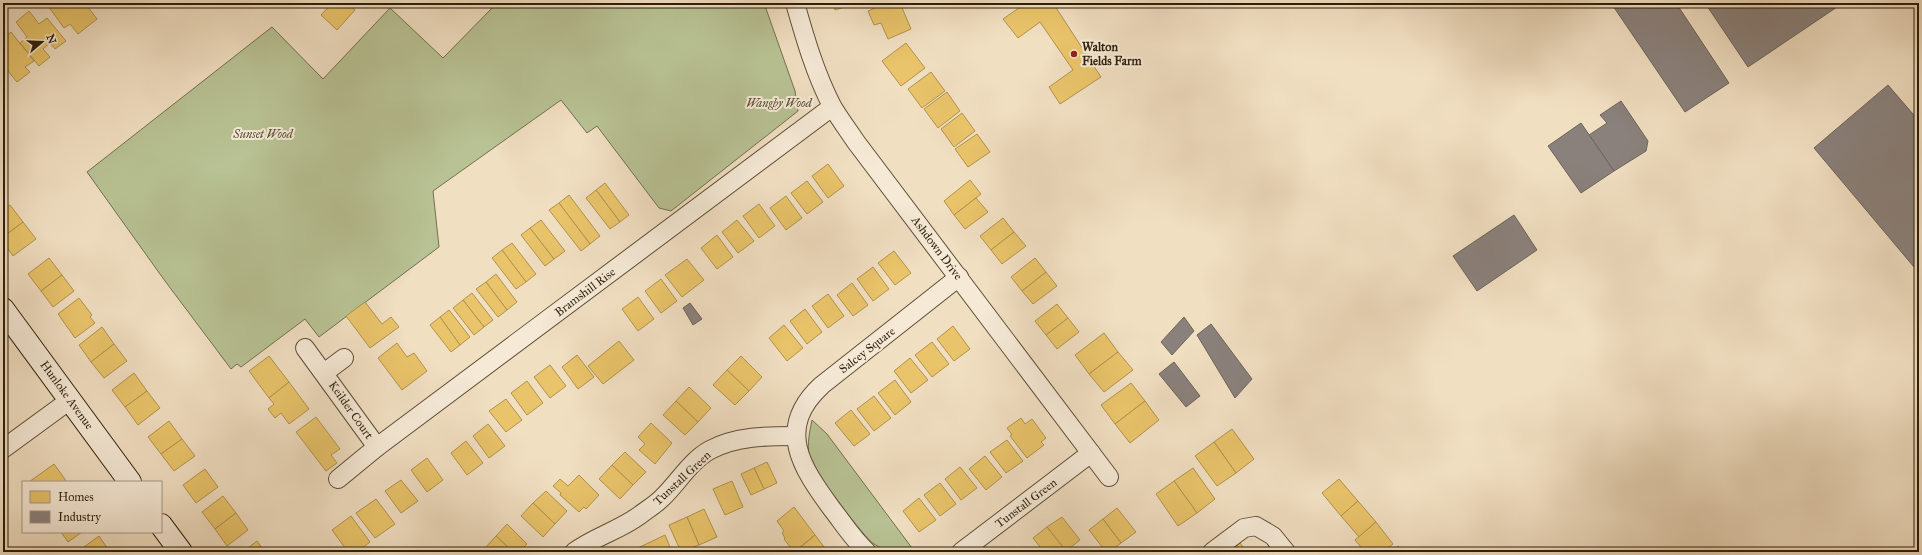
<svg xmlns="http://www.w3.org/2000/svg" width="1922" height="555" font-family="'IM FELL Great Primer',serif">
	<rect width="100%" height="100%" fill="#f1dfc2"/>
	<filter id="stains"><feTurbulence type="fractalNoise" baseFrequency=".005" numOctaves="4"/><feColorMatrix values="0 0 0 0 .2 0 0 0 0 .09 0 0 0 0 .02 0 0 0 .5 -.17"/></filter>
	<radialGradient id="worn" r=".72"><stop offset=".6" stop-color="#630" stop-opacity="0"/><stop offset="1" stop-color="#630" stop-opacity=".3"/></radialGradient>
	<g fill="#b8c294" stroke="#72704e">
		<path d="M497,3H764L795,91L798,111L671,211L659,208L597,126L587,133L561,100L433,191L439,247L319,337L305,319L241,367L237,364L231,369L165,281L87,172L272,27L323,79L390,8L443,58Z"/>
		<path d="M812,420L827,434L915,552C901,552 887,553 874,544C865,539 815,472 811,462C806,448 809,435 812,420Z"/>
	</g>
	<g fill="#e9c46a" stroke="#b1924d">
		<path d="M46,3H85L97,19L78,34L70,24L64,28Z"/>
		<path d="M332,3H347L355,10L337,30L321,15Z"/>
		<path d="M833,3H858L835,10Z"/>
		<path d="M900,3L911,29L888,39L881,23L874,25L868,11L875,8L873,4L875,3Z"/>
		<path d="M1026,3H1053L1101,77L1060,104L1049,87L1073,70L1040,22L1018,38L1003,19Z"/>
		<path d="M29,11L39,24L47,18L66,41L55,49L50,43L43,49L50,57L39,66L20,43L27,37L16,22Z"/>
		<path d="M11,32L34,61L25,67L30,72L17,82L3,65V38Z"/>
		<path d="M906,43L925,68L901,86L882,61Z"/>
		<path d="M931,72L945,91L922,108L908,89Z"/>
		<path d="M947,92L960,111L938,128L924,109Z"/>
		<path d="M962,113L975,131L954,147L941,129Z"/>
		<path d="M977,134L990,152L968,167L955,149Z"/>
		<path d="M828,164L844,186L828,198L812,176Z"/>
		<path d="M970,180L981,194L954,215L944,201Z"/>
		<path d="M807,181L823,202L807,214L791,193Z"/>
		<path d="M605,183L629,215L620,222L596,190Z"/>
		<path d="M596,190L620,222L610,229L586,198Z"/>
		<path d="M569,195L600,236L590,244L559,203Z"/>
		<path d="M786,196L802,218L786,230L770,208Z"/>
		<path d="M976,198L988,212L965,229L954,215Z"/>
		<path d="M559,203L590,244L581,251L549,210Z"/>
		<path d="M759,204L775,226L759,238L743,216Z"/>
		<path d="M10,205L23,222L3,237V210Z"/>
		<path d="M1003,218L1014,232L991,250L980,236Z"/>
		<path d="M541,220L565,251L554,259L530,228Z"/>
		<path d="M737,220L754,241L738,253L722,232Z"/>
		<path d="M23,222L36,239L13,256L3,242V237Z"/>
		<path d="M530,228L554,259L545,266L521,235Z"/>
		<path d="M1014,232L1026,246L1002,264L991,250Z"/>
		<path d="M717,235L733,257L717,269L701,248Z"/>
		<path d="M512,243L536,274L526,282L502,250Z"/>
		<path d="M502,250L526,282L516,289L492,258Z"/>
		<path d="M894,251L911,273L895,285L878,263Z"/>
		<path d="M49,258L62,275L41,291L28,274Z"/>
		<path d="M1035,258L1046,272L1022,291L1011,277Z"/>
		<path d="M687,259L704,280L682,297L665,275Z"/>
		<path d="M873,267L889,289L873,301L857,279Z"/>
		<path d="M1046,272L1057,286L1033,304L1022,291Z"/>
		<path d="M496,274L517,302L507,310L486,282Z"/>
		<path d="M62,275L74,291L53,307L41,291Z"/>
		<path d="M661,279L677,301L661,313L645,291Z"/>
		<path d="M486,282L507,310L498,317L476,289Z"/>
		<path d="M852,283L868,305L853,316L837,295Z"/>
		<path d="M472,293L493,320L484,327L463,300Z"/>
		<path d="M828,294L844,316L828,328L812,306Z"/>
		<path d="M638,297L654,319L638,331L622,309Z"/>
		<path d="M79,298L92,315L90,317L95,323L75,338L58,314Z"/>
		<path d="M463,300L484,327L474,335L453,308Z"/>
		<path d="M365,302L382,324L391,317L399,327L370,348L346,316Z"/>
		<path d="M1057,304L1068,318L1046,335L1035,321Z"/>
		<path d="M805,309L822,332L807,344L790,321Z"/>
		<path d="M449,310L470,337L460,345L440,317Z"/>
		<path d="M440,317L460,345L451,352L430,325Z"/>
		<path d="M1068,318L1079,332L1057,349L1046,335Z"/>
		<path d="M784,325L803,348L787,361L769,338Z"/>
		<path d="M953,326L970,349L954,361L937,339Z"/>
		<path d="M102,327L114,344L91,362L79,345Z"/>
		<path d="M1104,333L1118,352L1089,374L1075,355Z"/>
		<path d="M619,341L634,360L603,384L588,366Z"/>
		<path d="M932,342L949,364L932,377L915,355Z"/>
		<path d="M397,343L407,357L414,353L427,371L402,390L378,358Z"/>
		<path d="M114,344L127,361L104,378L91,362Z"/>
		<path d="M1118,352L1133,370L1104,392L1089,374Z"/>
		<path d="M577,355L594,377L578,389L562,367Z"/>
		<path d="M269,356L289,382L269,398L249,371Z"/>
		<path d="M741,356L762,377L749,391L727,370Z"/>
		<path d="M910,358L928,380L911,393L894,371Z"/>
		<path d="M550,365L566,386L550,398L534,377Z"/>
		<path d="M727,370L749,391L735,405L713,385Z"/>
		<path d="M134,373L147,391L125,407L112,390Z"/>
		<path d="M895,380L911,402L895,415L878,393Z"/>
		<path d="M527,381L543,403L527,415L511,393Z"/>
		<path d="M289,382L309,409L289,424L281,413L275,418L268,409L274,404L269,398Z"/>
		<path d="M1131,383L1145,401L1115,424L1101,405Z"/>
		<path d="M689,387L711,408L698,422L676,401Z"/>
		<path d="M147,391L160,408L138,425L125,407Z"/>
		<path d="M874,396L891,418L874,431L857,409Z"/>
		<path d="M506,399L522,420L506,432L489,411Z"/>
		<path d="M676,401L698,422L685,435L663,415Z"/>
		<path d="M1145,401L1159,420L1130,443L1115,424Z"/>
		<path d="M851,410L870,434L854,446L835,423Z"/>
		<path d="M316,417L340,449L331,455L337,463L326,471L296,432Z"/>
		<path d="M1021,418L1025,424L1032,419L1046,438L1041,442L1044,445L1027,458L1010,436L1012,435L1007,428Z"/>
		<path d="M169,421L182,439L161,454L148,437Z"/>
		<path d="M651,423L672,443L655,464L639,450L645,444L638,437Z"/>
		<path d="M488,424L505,446L489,458L473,436Z"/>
		<path d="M1232,429L1254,459L1236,473L1214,442Z"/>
		<path d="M182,439L195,456L174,471L161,454Z"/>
		<path d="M1007,440L1023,461L1006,473L990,452Z"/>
		<path d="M466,441L483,463L467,475L451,453Z"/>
		<path d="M1214,442L1236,473L1217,486L1195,456Z"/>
		<path d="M625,452L646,472L633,485L612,465Z"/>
		<path d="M985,456L1002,477L986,490L969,469Z"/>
		<path d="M427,458L443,480L427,492L411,470Z"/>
		<path d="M767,462L777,483L764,489L754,468Z"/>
		<path d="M54,464L67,482H29Z"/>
		<path d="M612,465L633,485L620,499L599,479Z"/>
		<path d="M960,467L977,488L961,500L945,479Z"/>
		<path d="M754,468L764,489L751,495L741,474Z"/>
		<path d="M1193,468L1215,499L1197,513L1174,481Z"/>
		<path d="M205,469L218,487L196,503L183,485Z"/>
		<path d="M579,475L599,495L586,509L584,507L579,512L560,495L561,493L553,486L560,479L568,486Z"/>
		<path d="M1339,479L1358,501L1341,516L1322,493Z"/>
		<path d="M401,480L418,501L401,513L385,491Z"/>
		<path d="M732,481L743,507L725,515L713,489Z"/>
		<path d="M1174,481L1197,513L1178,526L1156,494Z"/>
		<path d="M940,483L956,504L940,516L924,495Z"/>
		<path d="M546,491L567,511L555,524L533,503Z"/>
		<path d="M223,496L236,513L215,529L202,512Z"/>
		<path d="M919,498L936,520L919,532L903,511Z"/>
		<path d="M376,499L395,524L375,538L356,513Z"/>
		<path d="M1358,501L1376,522L1359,537L1341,516Z"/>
		<path d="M533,503L555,524L543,537L521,516Z"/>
		<path d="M794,507L815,535L794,552L784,539L785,538L782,533L784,531L777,521Z"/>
		<path d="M1117,508L1136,532L1121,543L1103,519Z"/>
		<path d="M704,509L717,537L699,545L687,517Z"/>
		<path d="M236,513L248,530L227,546L215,529Z"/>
		<path d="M351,516L370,542L357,552H348L332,530Z"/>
		<path d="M687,517L699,545L681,552L669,525Z"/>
		<path d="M1062,517L1080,540L1066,551L1047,527Z"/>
		<path d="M1103,519L1121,543L1109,552H1106L1089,530Z"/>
		<path d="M1376,522L1393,544L1383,552L1378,548L1374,552H1365L1355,540Z"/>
		<path d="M507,524L527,544L519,552H513L496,536Z"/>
		<path d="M1047,527L1066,551L1065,552H1044L1033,538Z"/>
		<path d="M61,532H82L68,542Z"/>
		<path d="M665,535L672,552H642L640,547Z"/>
		<path d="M815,535L825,548L821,552H795Z"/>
		<path d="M99,536L110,552H77Z"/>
		<path d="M496,536L513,552H490L485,548Z"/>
		<path d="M257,541L265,552H243Z"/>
		<path d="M1240,543L1247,552H1230Z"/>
		<path d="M1398,546L1403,552H1391Z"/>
		<path d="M640,547L642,552H628Z"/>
	</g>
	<g fill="#8a817c" stroke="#6e635a">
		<path d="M1611,3H1676L1729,83L1685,112Z"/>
		<path d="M1705,3H1843L1748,67Z"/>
		<path d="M1888,85L1919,121V273L1814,148Z"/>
		<path d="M1621,101L1648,141L1646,151L1614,171L1589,135L1607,123L1600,115Z"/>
		<path d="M1581,123L1614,171L1581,193L1548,146Z"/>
		<path d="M1514,215L1537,250L1477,291L1453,256Z"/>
		<path d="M690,303L702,319L693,325L683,308Z"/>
		<path d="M1184,317L1194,331L1172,355L1161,342Z"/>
		<path d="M1211,324L1252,379L1235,398L1197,335Z"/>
		<path d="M1174,362L1200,396L1186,407L1159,374Z"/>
	</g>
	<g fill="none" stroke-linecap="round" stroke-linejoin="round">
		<defs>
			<g id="street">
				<path d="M795,3C805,38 815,73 832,106C839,118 848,130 856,142L1109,477"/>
				<path d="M305,348L377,447"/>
				<path d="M324,373L344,358"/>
				<path d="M3,449L70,400"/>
				<path d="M338,479L377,447L832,107"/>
				<path d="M574,552C594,537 620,530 640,515C648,509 656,504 662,498C678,483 690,461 710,450C736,436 767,436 796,436"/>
				<path d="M867,552C853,539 843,523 832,509C801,467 775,428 822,385L959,277"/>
				<path d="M961,552L1091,453"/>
				<path d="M1212,552L1244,528L1256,526L1273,536L1286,552"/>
			</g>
			<g id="secondary">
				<path d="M3,309L130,482"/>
				<path d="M161,525L181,552"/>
			</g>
		</defs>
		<use href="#street" stroke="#5e4e37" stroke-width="20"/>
		<use href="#secondary" stroke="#2d1e09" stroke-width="24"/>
		<use href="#street" stroke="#f6ead7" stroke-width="18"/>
		<use href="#secondary" stroke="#f6ead7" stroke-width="22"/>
	</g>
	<circle fill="#8f2418" stroke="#f6ead7" stroke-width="1.5" cx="1074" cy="54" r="4"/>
	<g text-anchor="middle" stroke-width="4" stroke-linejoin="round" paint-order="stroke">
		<g font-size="12" font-weight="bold" fill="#2d1e09" stroke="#f6ead7" text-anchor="start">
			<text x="1082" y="51">Walton<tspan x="1082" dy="14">Fields Farm</tspan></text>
		</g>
		<g font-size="12" font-style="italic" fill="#574f33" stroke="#f6ead7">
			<text x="779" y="107">Wangby Wood</text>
			<text x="263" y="138">Sunset Wood</text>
		</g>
		<g font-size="12" fill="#2d1e09" stroke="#f6ead7">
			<text transform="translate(937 248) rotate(53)" y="4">Ashdown Drive</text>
			<text transform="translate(585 292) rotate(-37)" y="4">Bramshill Rise</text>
			<text transform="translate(867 350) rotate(-38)" y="4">Salcey Square</text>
			<text transform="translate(67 395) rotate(54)" y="4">Hunloke Avenue</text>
			<text transform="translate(351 410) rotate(55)" y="4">Keilder Court</text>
			<text transform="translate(682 478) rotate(-43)" y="4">Tunstall Green</text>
			<text transform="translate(1026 503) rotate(-37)" y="4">Tunstall Green</text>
		</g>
	</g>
	<rect width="1922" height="555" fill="none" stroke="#f1dfc2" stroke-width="16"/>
	<rect x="4" y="4" width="1914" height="547" fill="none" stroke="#2d1e09" stroke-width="2"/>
	<rect x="8" y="8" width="1906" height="539" fill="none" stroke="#2d1e09"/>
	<rect x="22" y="481" width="140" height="52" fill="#f6ead7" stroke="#a69885"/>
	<rect x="30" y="491" width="20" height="12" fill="#e9c46a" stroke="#a69885"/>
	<text x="58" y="501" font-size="12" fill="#2d1e09">Homes</text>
	<rect x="30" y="511" width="20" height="12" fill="#8a817c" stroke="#a69885"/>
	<text x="58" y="521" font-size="12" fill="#2d1e09">Industry</text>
	<g transform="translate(42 42) rotate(71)" stroke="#f6ead7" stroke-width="3" paint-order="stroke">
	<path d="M0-3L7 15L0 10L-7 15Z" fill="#2d1e09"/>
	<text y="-6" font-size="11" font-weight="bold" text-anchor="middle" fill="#2d1e09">N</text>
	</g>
	<rect width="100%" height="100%" filter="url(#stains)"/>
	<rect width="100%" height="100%" fill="url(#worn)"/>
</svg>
